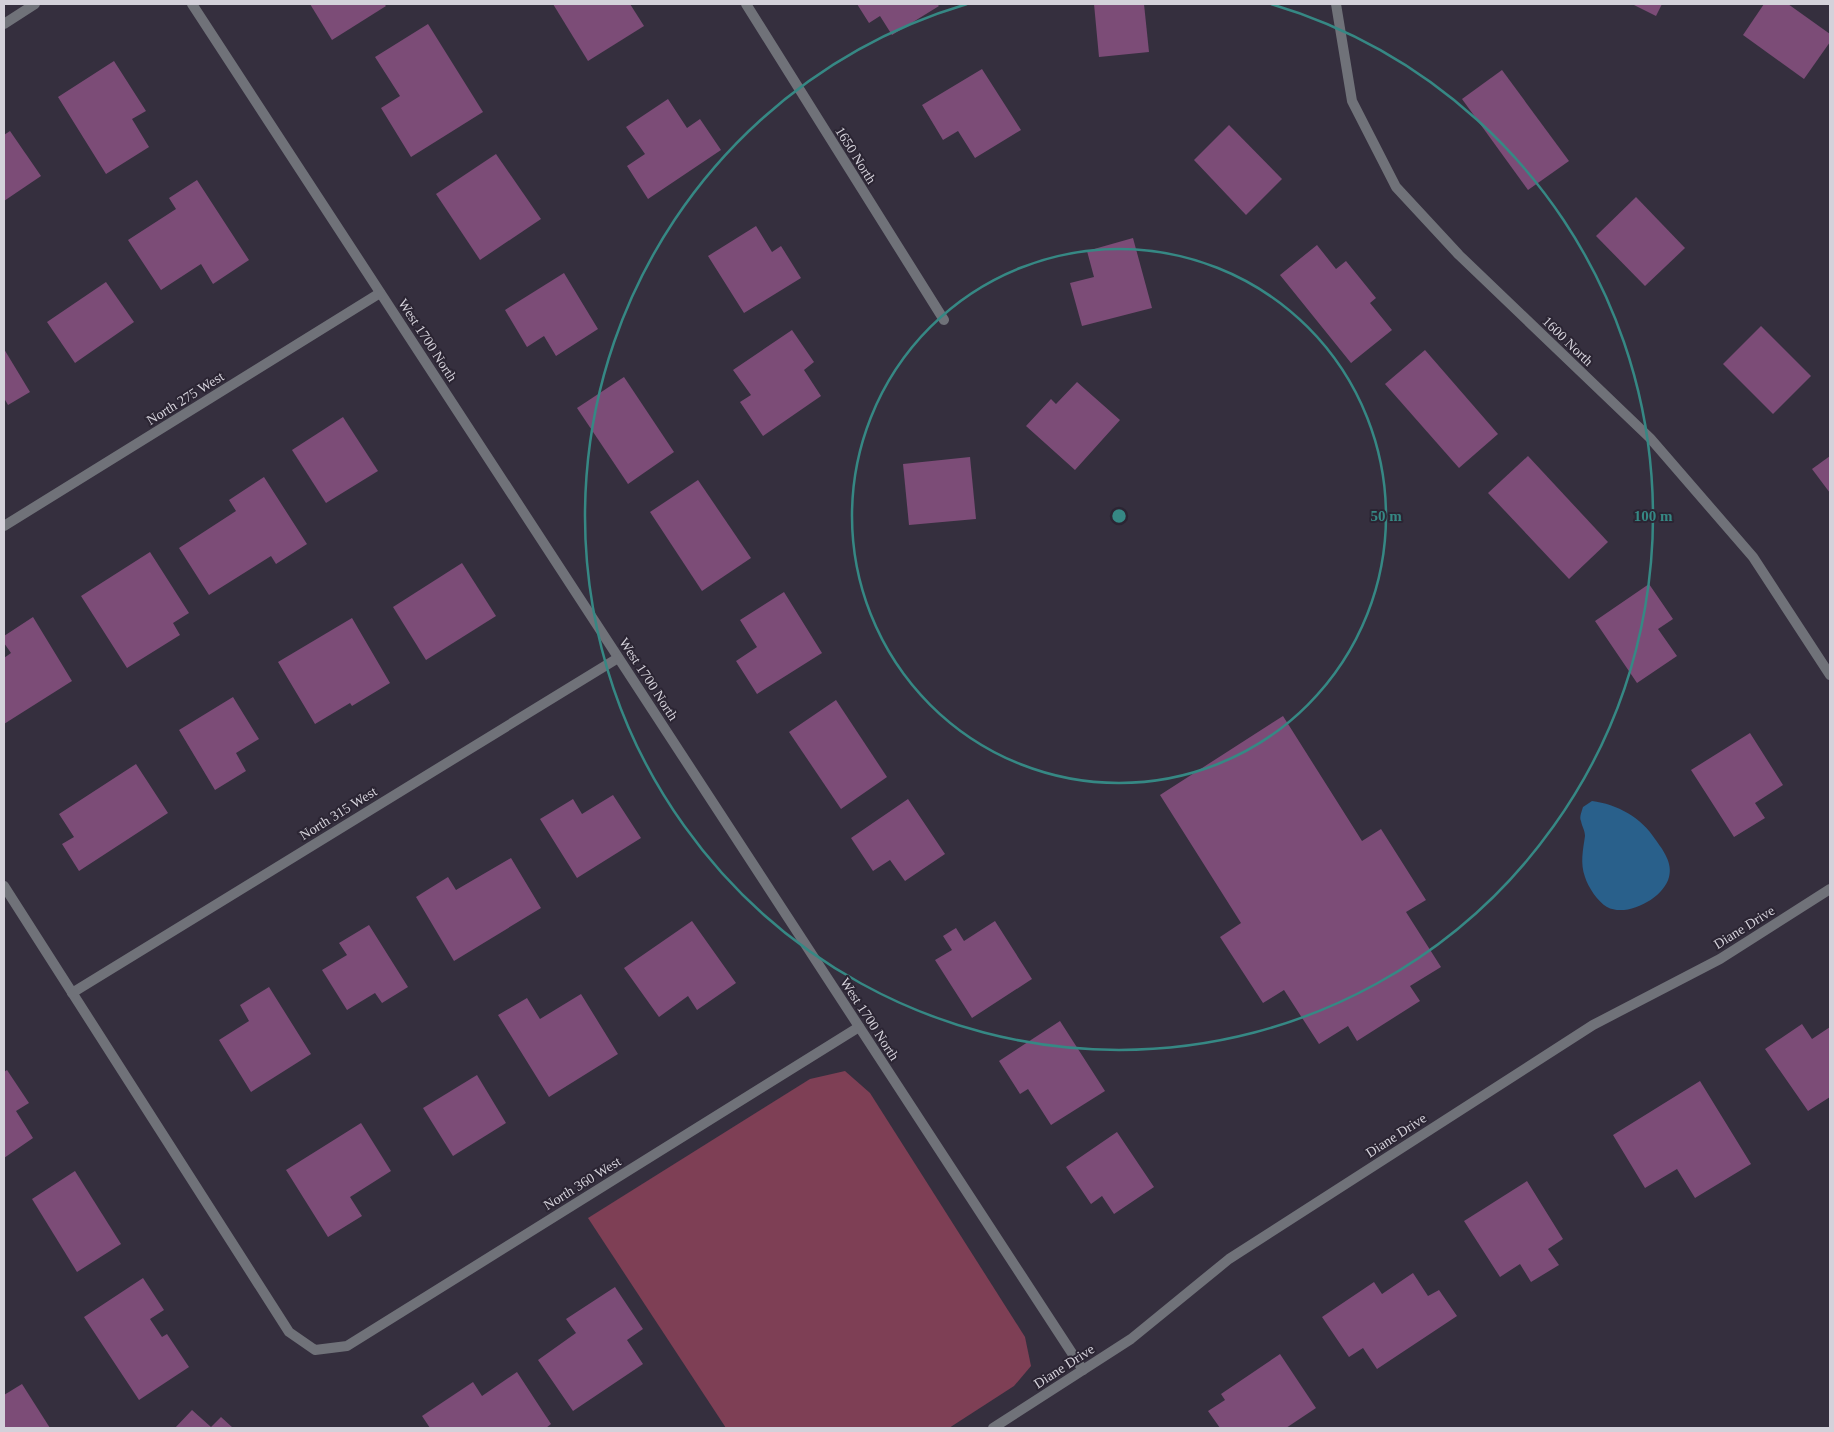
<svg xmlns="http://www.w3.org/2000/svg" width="1834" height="1432" font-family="'Times New Roman',serif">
	<rect width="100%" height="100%" fill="#352f3e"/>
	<path fill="#7e3f55" d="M845,1071L870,1093L1025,1337L1031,1366L1014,1386L949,1428H726L588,1218L810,1079Z"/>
	<path fill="#29608b" d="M1592,801C1617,804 1642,818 1655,839C1663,850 1673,863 1669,877C1664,898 1627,918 1607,907C1598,902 1588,887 1585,877C1580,863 1583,850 1585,836C1585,830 1582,827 1581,821C1579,817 1582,811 1583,807Z"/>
	<g fill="#7c4c77">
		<path d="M310,4H384L386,6L332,40Z"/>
		<path d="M553,4H630L644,26L588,61Z"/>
		<path d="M857,4H937L939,6L892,35L880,16L869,23Z"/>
		<path d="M1094,4H1144L1149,52L1099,57Z"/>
		<path d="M1632,4H1662L1656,16Z"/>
		<path d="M1764,4H1788L1830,34V42L1804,79L1743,35Z"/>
		<path d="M428,24L483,112L411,157L381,108L400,96L375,57Z"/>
		<path d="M114,61L146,111L132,119L149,147L106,174L58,97Z"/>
		<path d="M982,69L1021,130L975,158L958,131L943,140L922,105Z"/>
		<path d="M1502,70L1569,161L1528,190L1462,99Z"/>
		<path d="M668,99L687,128L700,119L721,150L648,199L627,166L645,154L626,127Z"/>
		<path d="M1229,125L1282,179L1246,215L1194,160Z"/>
		<path d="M10,131L41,176L4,201V135Z"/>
		<path d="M496,154L541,219L480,260L436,194Z"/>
		<path d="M197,180L249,260L213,284L201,264L161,290L128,240L176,209L169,198Z"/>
		<path d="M1636,197L1685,248L1645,286L1596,236Z"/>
		<path d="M756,226L772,252L781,246L801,278L744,313L708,256Z"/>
		<path d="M1133,238L1152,308L1082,326L1070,283L1094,277L1087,251Z"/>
		<path d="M1317,245L1336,269L1346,261L1376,298L1370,303L1392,330L1351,363L1280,275Z"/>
		<path d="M564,273L598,329L556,356L544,336L527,347L505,310Z"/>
		<path d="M106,282L134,322L75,363L47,322Z"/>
		<path d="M1761,326L1811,376L1773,414L1723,364Z"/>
		<path d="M792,330L814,362L804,370L821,396L763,436L740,402L751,395L733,370Z"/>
		<path d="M4,349L30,392L8,405L4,398Z"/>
		<path d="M1425,350L1498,434L1459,468L1385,384Z"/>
		<path d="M624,377L674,452L628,484L577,408Z"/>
		<path d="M1077,382L1120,420L1075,470L1026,426L1051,399L1056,404Z"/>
		<path d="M343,417L378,471L326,503L292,450Z"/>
		<path d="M1528,456L1608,542L1569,579L1488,493Z"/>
		<path d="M1830,456V493L1812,469Z"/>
		<path d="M970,457L976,519L909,525L903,464Z"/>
		<path d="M264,477L307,544L276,564L271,556L209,595L179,548L236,511L229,500Z"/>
		<path d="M698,480L751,558L702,591L650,512Z"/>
		<path d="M150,552L189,613L173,623L180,635L127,668L81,596Z"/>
		<path d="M462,563L496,616L426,660L393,607Z"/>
		<path d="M1649,584L1673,619L1658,629L1677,656L1637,683L1595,621Z"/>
		<path d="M784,592L822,653L757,694L736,661L757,647L740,620Z"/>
		<path d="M33,617L72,681L4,724V658L11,653L4,643V636Z"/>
		<path d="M352,618L390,683L352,706L350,703L315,724L278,662Z"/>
		<path d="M233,697L259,739L236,753L246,771L215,790L179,730Z"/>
		<path d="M836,700L887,777L841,809L789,732Z"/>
		<path d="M1283,716L1362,841L1381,829L1426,900L1406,912L1441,967L1410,986L1420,1001L1357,1041L1348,1026L1319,1044L1284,990L1263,1003L1220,937L1241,923L1160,795Z"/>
		<path d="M1750,733L1783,785L1755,803L1765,818L1734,837L1691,770Z"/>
		<path d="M136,764L168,813L79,871L62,844L74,837L59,814Z"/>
		<path d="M613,795L641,838L577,878L540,819L573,799L582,814Z"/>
		<path d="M908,799L945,854L905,881L890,860L873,871L851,838Z"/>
		<path d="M511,858L541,908L454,961L416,897L448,877L456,890Z"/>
		<path d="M692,921L736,983L697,1010L688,996L659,1017L624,968Z"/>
		<path d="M995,921L1032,979L972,1018L935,960L952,950L943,936L956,928L964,941Z"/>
		<path d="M369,925L408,987L382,1003L375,993L347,1010L322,970L347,955L339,943Z"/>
		<path d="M269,987L311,1054L251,1092L219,1040L249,1021L240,1005Z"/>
		<path d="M581,994L618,1054L549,1097L498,1015L527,998L540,1019Z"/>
		<path d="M1060,1021L1105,1091L1051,1125L1028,1089L1020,1094L999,1061Z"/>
		<path d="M1802,1024L1812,1039L1830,1027V1097L1808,1111L1765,1049Z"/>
		<path d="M7,1070L29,1103L16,1111L33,1138L4,1158V1072Z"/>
		<path d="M477,1075L506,1123L453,1156L423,1108Z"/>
		<path d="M1700,1081L1751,1164L1695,1198L1677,1169L1645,1188L1613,1135Z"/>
		<path d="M361,1123L391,1171L350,1197L362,1216L328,1237L286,1170Z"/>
		<path d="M1117,1132L1154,1187L1114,1214L1102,1196L1091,1204L1066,1167Z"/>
		<path d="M75,1171L121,1244L77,1272L32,1199Z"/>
		<path d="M1527,1181L1563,1239L1548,1249L1559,1265L1531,1282L1520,1264L1500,1277L1464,1221Z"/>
		<path d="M1413,1273L1428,1296L1439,1290L1457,1316L1377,1369L1363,1348L1349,1357L1322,1317L1374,1282L1382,1294Z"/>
		<path d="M143,1278L164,1310L150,1319L162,1337L167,1334L189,1367L139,1400L84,1317Z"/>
		<path d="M615,1287L643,1329L627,1340L643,1364L573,1411L538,1360L576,1333L566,1319Z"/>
		<path d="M1280,1354L1316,1408L1286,1428H1220L1208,1411L1225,1400L1221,1394Z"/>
		<path d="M517,1372L551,1424L546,1428H430L422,1416L473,1382L482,1396Z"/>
		<path d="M22,1384L50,1428H4V1395Z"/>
		<path d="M192,1410L211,1427L221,1417L233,1428H175Z"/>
	</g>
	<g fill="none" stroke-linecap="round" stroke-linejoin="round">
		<g stroke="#707279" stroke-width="10">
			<path d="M192,4L1083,1370"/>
			<path d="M746,4L944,320"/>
			<path d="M1336,4L1352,101L1396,187L1459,255L1650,438L1753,557L1830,675"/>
			<path d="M4,24L35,4"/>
			<path d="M4,526L380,293"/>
			<path d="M4,886L289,1332L315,1350L347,1346L859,1027"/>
			<path d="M72,993L618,658"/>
			<path d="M993,1428L1131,1339L1229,1259L1593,1025L1720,959L1830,889"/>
		</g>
	</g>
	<g fill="none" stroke="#368884" stroke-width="2.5">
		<circle cx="1119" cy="516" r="267"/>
		<path d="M1271 4A534 534 0 1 1 967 4"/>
	</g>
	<g text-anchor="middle" stroke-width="4" stroke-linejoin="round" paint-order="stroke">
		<g font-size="14" fill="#d4d1da" stroke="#2b2533">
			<text transform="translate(856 155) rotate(58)" y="5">1650 North</text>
			<text transform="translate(428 340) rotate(57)" y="5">West 1700 North</text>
			<text transform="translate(1568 341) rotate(44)" y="5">1600 North</text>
			<text transform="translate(185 398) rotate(-32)" y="5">North 275 West</text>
			<text transform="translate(649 679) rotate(57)" y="5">West 1700 North</text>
			<text transform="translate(338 813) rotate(-32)" y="5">North 315 West</text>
			<text transform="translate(1744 927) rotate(-32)" y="5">Diane Drive</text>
			<text transform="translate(870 1019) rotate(57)" y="5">West 1700 North</text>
			<text transform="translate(1396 1135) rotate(-33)" y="5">Diane Drive</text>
			<text transform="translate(582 1183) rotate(-32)" y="5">North 360 West</text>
			<text transform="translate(1064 1366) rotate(-33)" y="5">Diane Drive</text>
		</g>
	</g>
	<circle cx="1119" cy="516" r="8" fill="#368884" stroke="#2b2533" stroke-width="2.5"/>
	<g font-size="15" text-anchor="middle" font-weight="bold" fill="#368884" stroke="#2b2533" stroke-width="4" stroke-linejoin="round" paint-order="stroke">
		<text x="1386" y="521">50 m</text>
		<text x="1653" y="521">100 m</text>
	</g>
	<rect width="1834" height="1432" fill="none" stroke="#d4d1da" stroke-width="10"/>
</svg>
